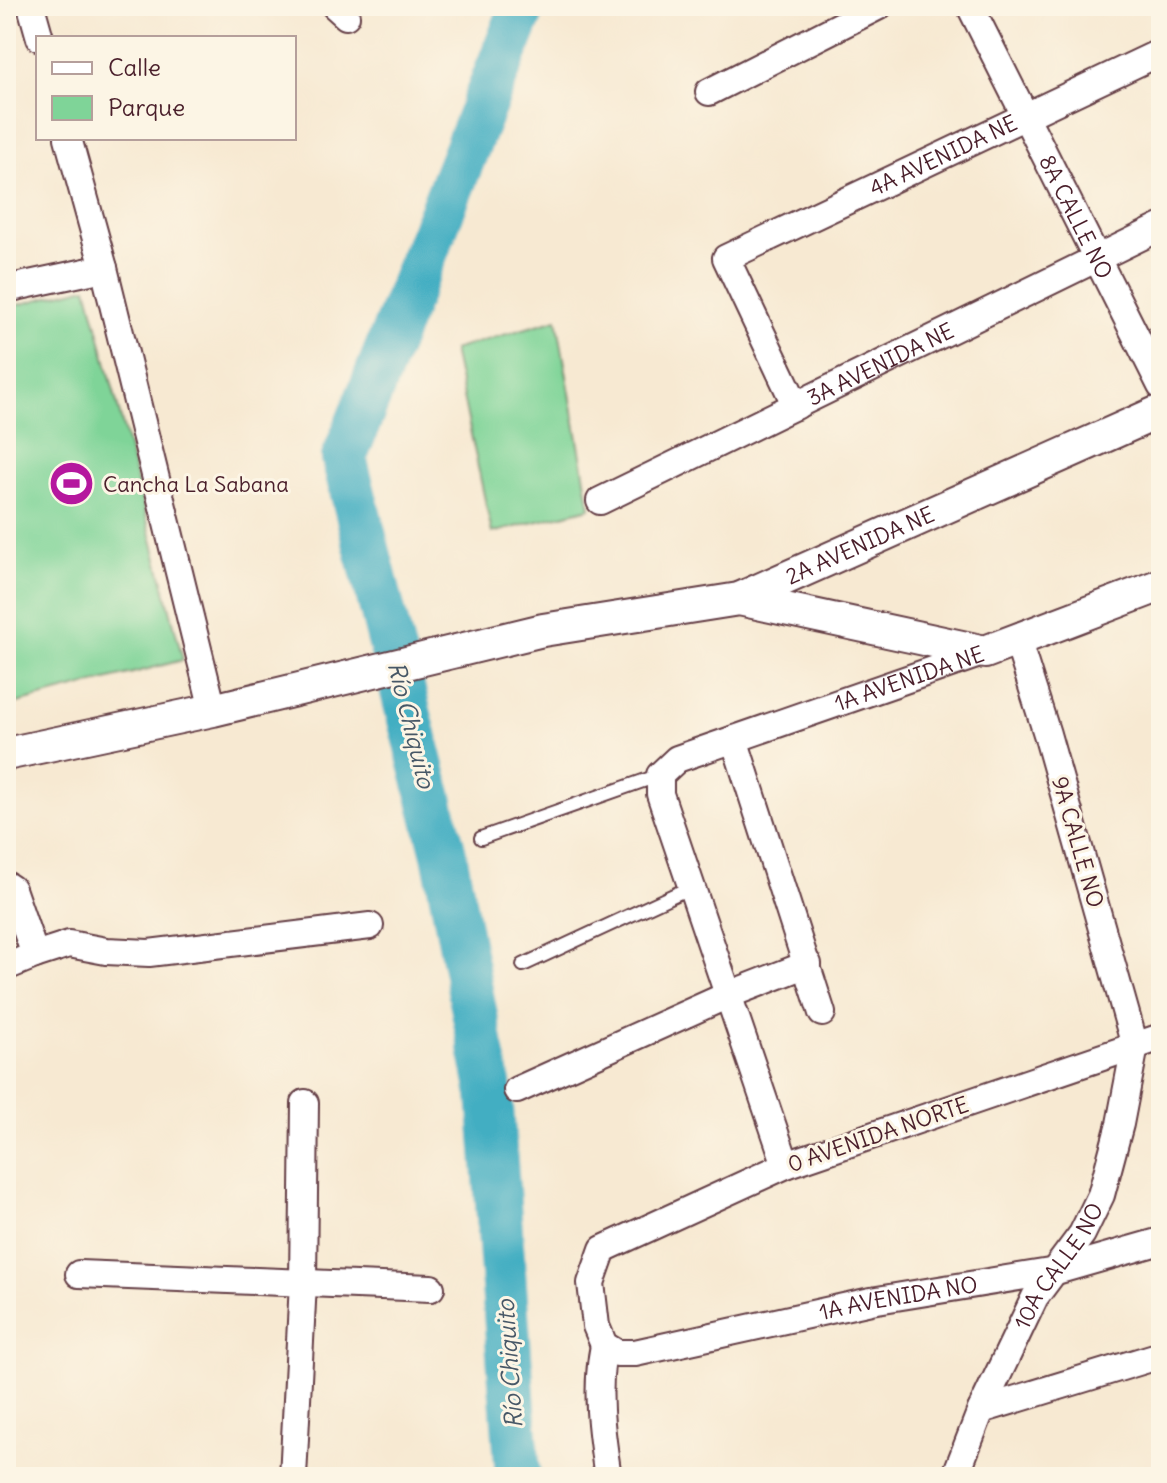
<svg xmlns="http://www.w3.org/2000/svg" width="1167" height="1483" font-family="Delius,sans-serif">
	<rect width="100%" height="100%" fill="#fcf5e5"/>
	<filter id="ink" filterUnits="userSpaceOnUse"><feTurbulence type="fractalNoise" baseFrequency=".0125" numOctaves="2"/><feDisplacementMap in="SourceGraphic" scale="16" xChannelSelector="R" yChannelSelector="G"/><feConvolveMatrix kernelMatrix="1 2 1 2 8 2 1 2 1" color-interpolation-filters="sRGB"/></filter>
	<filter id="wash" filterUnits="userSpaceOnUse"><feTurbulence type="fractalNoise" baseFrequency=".006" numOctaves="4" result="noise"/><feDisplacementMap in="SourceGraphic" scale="32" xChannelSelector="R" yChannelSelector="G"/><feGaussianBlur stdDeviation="1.8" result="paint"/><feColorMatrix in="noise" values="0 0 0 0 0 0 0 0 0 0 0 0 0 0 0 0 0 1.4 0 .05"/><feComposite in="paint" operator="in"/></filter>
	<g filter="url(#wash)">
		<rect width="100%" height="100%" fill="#f7e9d2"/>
		<g fill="#7fd498" stroke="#647a62" stroke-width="2">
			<path d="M87,287L183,660L6,706V308Z"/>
			<path d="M557,319L590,508L492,533L453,350Z"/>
		</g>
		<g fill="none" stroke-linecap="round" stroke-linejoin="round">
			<path stroke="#43aec2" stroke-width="46" d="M518,1477L490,1094L444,854L344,458L523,6"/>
		</g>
	</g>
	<g filter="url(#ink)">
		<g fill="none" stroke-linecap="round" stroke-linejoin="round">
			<defs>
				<g id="service">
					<path d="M481,838L660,775"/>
					<path d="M523,965L691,887"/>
				</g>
				<g id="minor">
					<path d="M31,6L40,38"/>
					<path d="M335,6L346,16"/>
					<path id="s1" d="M970,6L1161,386"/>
					<path d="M709,92L879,6"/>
					<path d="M68,138L104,268L213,710"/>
					<path d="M6,289L104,268"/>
					<path id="s2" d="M796,406L726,258L1161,52"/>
					<path id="s3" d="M600,501L1161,227"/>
					<path d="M734,739L822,1013"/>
					<path d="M6,885L12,889L35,955L6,967"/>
					<path d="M35,955L69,944L106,951L149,953L370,926"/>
					<path id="s4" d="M1161,1037L786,1165L603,1249L591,1283L596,1326L604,1345L617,1353H635L871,1301L1056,1271L1161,1241"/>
					<path d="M517,1090L728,995L808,964"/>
					<path id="s5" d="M786,1165L660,794V775L677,759L985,652"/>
					<path d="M79,1274L431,1288"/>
					<path d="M604,1345C595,1390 601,1431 608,1477"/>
					<path d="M981,1410L1161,1355"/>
					<path d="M293,1477L303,1283L305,1103"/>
					<path id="s6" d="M955,1477L981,1410L1035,1297L1082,1234L1101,1195L1120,1124L1135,1046L1047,734L1017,639"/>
				</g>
				<g id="tertiary">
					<path d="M739,599L985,652L1161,585"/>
					<path id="s7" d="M6,754L213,710L543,630L739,599L1161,411"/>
				</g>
			</defs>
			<use href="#service" stroke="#643d44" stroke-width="16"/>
			<use href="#minor" stroke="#643d44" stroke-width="30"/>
			<use href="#tertiary" stroke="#643d44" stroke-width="36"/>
			<use href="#service" stroke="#fff" stroke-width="12"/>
			<use href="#minor" stroke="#fff" stroke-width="26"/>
			<use href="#tertiary" stroke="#fff" stroke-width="32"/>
		</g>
	</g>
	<defs>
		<symbol id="stadium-disc" viewBox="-11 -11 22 22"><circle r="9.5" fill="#b5179e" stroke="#fcf5e5"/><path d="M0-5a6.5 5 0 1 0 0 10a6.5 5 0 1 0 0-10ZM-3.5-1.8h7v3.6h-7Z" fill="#fff"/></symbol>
	</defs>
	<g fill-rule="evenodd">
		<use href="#stadium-disc" x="46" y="458" width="51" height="51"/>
	</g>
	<g text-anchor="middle" stroke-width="6" stroke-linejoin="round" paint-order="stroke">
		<g font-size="22" fill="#4a1f2b" stroke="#fcf5e5">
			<text dy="8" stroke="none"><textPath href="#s2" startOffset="404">4A AVENIDA NE</textPath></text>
			<text dy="8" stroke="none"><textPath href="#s1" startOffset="236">8A CALLE NO</textPath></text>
			<text dy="8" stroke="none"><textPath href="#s3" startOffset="312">3A AVENIDA NE</textPath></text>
			<text dy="8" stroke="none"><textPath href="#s7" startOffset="882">2A AVENIDA NE</textPath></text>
			<text dy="8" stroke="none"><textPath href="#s5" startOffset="680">1A AVENIDA NE</textPath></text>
			<text transform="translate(1078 842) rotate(74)" y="8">9A CALLE NO</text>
			<text transform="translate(878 1134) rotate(-19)" y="8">0 AVENIDA NORTE</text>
			<text dy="8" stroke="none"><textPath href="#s6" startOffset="236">10A CALLE NO</textPath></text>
			<text dy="8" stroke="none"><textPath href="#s4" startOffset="1000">1A AVENIDA NO</textPath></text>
		</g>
		<g font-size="22" fill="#4a1f2b" stroke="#fcf5e5" text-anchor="start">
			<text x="103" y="492">Cancha La Sabana</text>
		</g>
		<g font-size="24" font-style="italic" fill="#475867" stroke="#fcf5e5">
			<text transform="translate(411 725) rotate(76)" y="8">Río Chiquito</text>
			<text transform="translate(510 1364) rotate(-94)" y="8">Río Chiquito</text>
		</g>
	</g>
	<rect width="1167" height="1483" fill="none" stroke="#fcf5e5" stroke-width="32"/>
	<rect x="36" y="36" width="260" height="104" fill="#fcf5e5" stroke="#b59f9b" stroke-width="2"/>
	<rect x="52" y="62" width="40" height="12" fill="#ffffff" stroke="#b59f9b" stroke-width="2"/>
	<text x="108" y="76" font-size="24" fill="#4a1f2b">Calle</text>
	<rect x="52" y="96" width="40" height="24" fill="#7fd498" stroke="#b59f9b" stroke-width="2"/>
	<text x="108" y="116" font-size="24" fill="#4a1f2b">Parque</text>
</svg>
